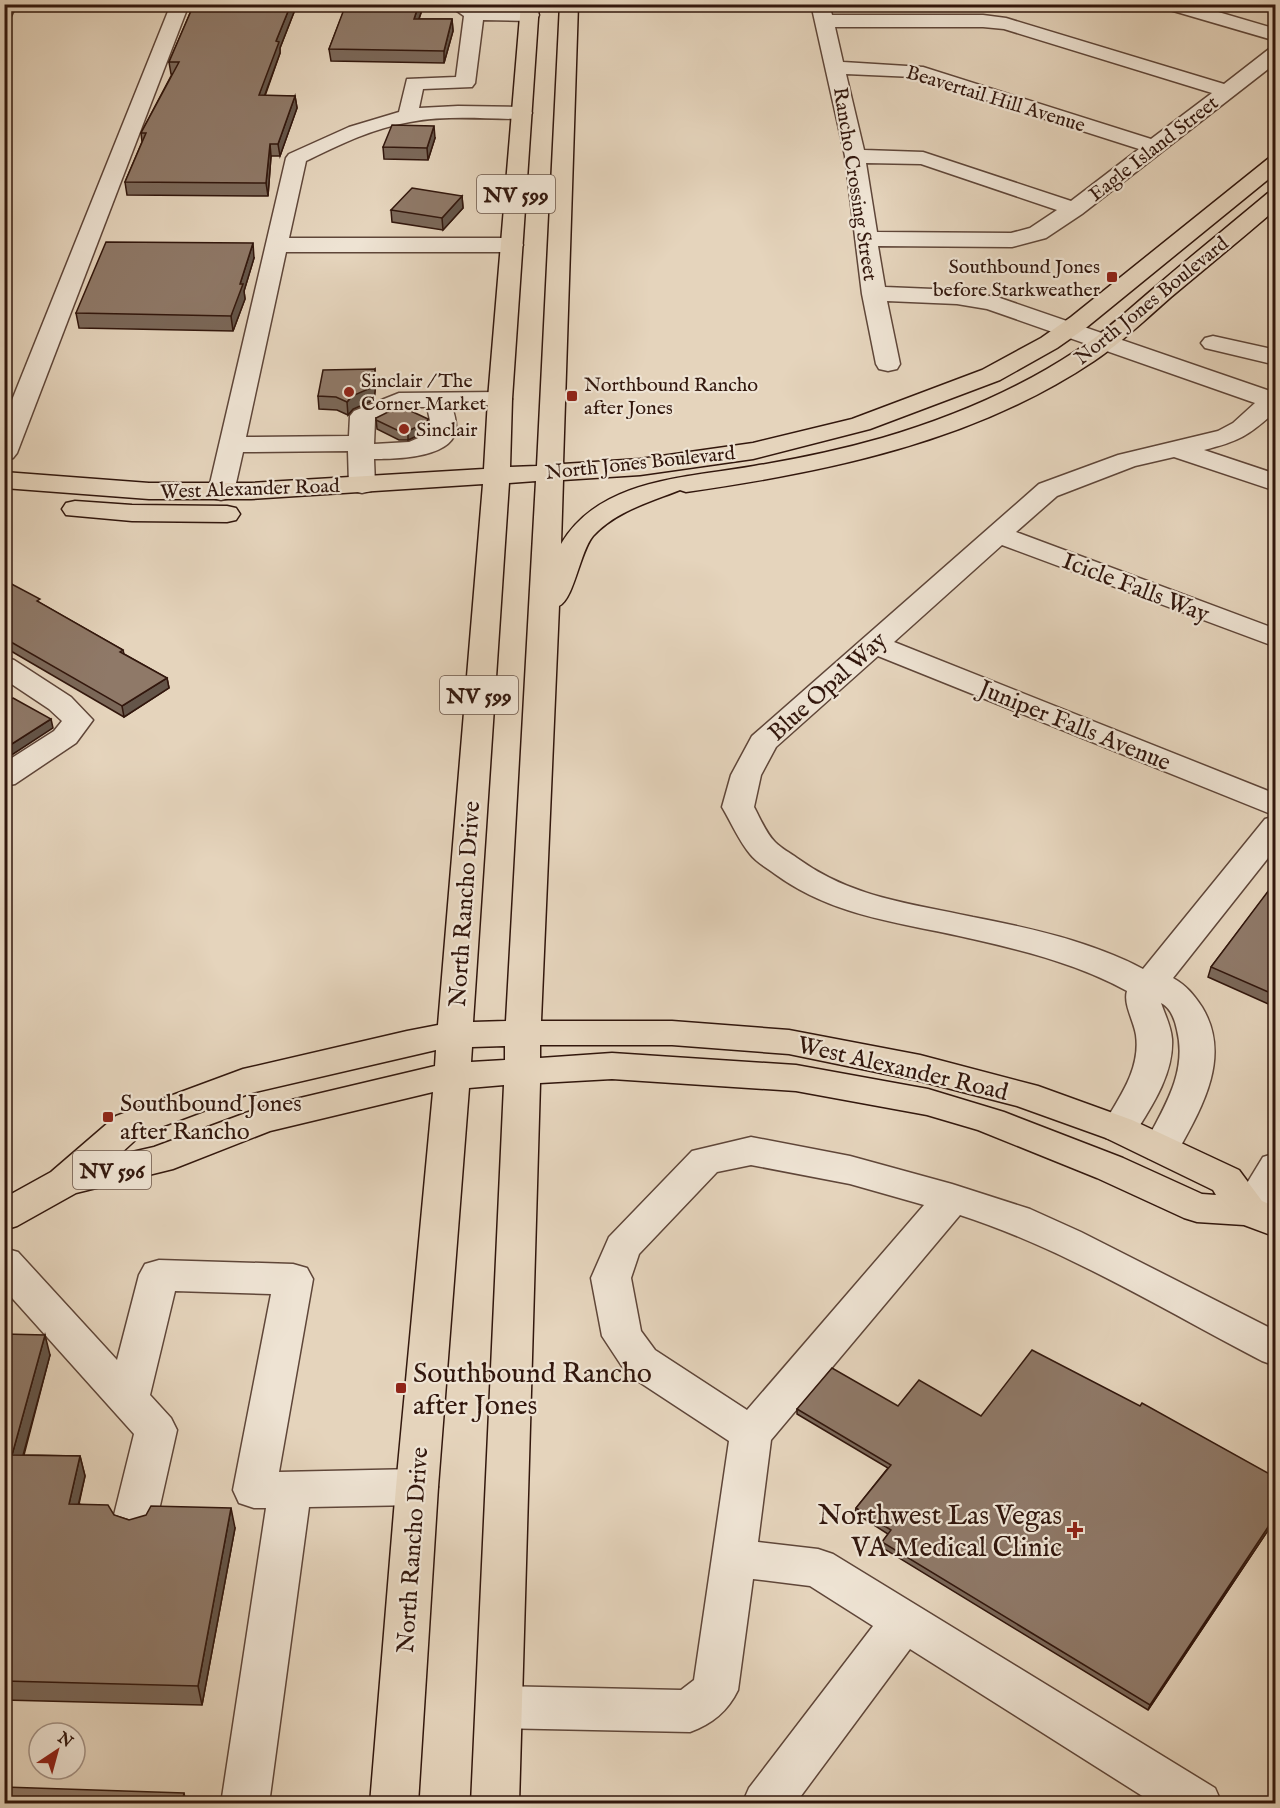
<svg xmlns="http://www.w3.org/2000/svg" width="1280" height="1808" font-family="'IM FELL English',serif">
	<rect width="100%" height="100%" fill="#e5d4bc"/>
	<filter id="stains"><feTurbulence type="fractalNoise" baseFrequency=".00333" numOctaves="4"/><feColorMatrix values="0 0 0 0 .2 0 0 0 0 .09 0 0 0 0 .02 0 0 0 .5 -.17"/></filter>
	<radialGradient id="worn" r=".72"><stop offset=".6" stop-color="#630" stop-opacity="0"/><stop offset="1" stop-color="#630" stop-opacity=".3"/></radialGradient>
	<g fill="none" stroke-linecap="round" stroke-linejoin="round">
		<defs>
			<g id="minor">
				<path d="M4,4H17L11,16L4,17Z"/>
				<path d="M171,4H189L17,453L13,458L4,461V420Z"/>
				<path d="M447,4H470L478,9H530L537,11L539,15L537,19L530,21L483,20L475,83L472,87L423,89L419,108L458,106L522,107L529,109L532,113L529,117L522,119C485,119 447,115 410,122C373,128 339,145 306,161L289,238H512L520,240L523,245L520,250L512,252H286L246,437L349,436L350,416L354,411L399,393L500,392L509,394L512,399L509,404L452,407C454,413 456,419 456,426C457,458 397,459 374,459L375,485L371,491L362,493L353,491L349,485L348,451L243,452L234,492L230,498L221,500L212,498L208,492L286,158L289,154L349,127L399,112L407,79L456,77L464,16ZM403,407H427L431,425L430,433L409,442L374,444L375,420Z"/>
				<path d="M811,4H829L832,15H983L1006,18L1224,84L1269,49L1276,47V63L1082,214L1046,238L1012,247L878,246L885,287L957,290L1000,298L1270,391L1276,390V411C1248,436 1240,441 1204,450L1276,474V491L1174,457L1135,466L1057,496L1016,532L1276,629V647L1002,545L894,642L1276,794V816L878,656L776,747L761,775L754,807C760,818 766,833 775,842C781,848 790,853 797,858C852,898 909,903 973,917C1030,928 1092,942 1143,969L1265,819L1276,816V848L1173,978C1187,986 1193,994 1202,1007C1233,1058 1200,1111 1174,1158L1161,1162L1148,1158L1143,1148C1162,1110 1188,1074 1177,1030C1175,1020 1171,1008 1161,1003C1165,1015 1171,1026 1172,1039C1174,1075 1150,1109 1132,1138L1119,1142L1106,1138L1101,1129C1117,1100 1141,1071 1136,1035C1134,1021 1123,1004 1127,991C1080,965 1029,952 977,940C906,923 835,918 775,874C767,868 756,862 750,854C739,841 731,822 722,807L731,775L752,736L1039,484L1118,455L1218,431L1233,423L1255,403L987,309L957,304L887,301L900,364L897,369L888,371L879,369L876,364L862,294L845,156ZM835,27H983L1004,29L1212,93L1151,139L923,67L843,62ZM846,74L914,77L1139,149L1071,201L923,152L864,150ZM866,163L921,164L1057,210L1030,228L1011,233L877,232Z"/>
				<path d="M1160,4H1191L1276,29V41L1163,8Z"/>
				<path d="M1213,336L1276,350V365L1205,348L1201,343L1205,338Z"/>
				<path d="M4,657L14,660L71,697L93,720L76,743L15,784L4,786V763L54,731L62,721L49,709L4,679Z"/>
				<path d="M751,1137L850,1156L952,1184L1030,1209L1081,1232L1276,1331V1366L1262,1361C1164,1310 1065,1249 960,1215L771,1440L758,1542L818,1549L833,1554L1215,1788L1222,1804H1155L910,1649L795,1804H742L749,1788L873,1626L810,1586L753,1579L738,1690C728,1711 712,1724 690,1732L499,1728L483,1722L476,1707L483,1692L499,1686L681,1690L694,1680L729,1441L627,1374L602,1336L591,1278L609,1237L692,1151ZM751,1165L850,1184L924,1205L747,1410L655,1350L641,1331L631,1278L639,1254L717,1172Z"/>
				<path d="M1276,1153V1199L1262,1221L1249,1225L1236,1221L1230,1211L1263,1157Z"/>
				<path d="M4,1248L18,1252L117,1360L139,1275L145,1264L159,1260L293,1264L307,1268L313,1279L279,1472L417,1469L432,1474L438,1487L432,1500L417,1505L309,1507L269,1804H221L266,1508H254L239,1503L233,1490L271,1294L175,1291L150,1395L171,1418L177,1430L157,1519L150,1532L135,1537L120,1532L113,1519L134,1434L4,1289Z"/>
			</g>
			<g id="major">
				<path d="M521,4H539L512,399L510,467L537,466L560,4H578L563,464L640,459L753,443L852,419L982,370L1041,338L1071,317L1269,158L1276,156V173L1087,327L1057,348L1000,380L870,429L753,459L640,475L563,480L561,544C600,478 687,478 754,466C797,459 840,450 882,438C950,418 1017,390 1076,351C1104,333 1128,310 1153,289C1191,256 1230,225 1268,193L1276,192V209C1241,239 1206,268 1171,297C1146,319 1122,342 1094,361C973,442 827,472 686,492L680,490C650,502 616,511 593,536C580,551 574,599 559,606L541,1021H672L789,1030L920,1055L1038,1086L1132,1120L1239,1170L1262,1201L1276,1207V1237L1244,1225L1197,1222L1184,1218L1097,1178L978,1130L927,1115L796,1091L612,1079L540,1083L519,1804H471L504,1085L469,1088L438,1487L418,1804H370L396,1487L433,1092L270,1131L173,1169L76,1193L17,1226L4,1230V1198L51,1172L116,1116L243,1069L407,1031L438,1025L483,484L251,499H149L4,488V472L149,483H251L484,469L488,399ZM536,481L506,1021L473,1022L509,483ZM540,1045H672L789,1054L920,1081L1017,1106L1106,1138L1213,1190L1216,1195L1202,1194L1123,1158L1004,1112L928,1089L796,1065L612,1053L540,1058ZM505,1046V1060L471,1062L472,1047ZM436,1050L435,1066L262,1107L154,1147L119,1155L142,1134L251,1093Z"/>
				<path d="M75,501L132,505L227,506L236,508L240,514L236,520L227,522L132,521L66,515L62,509L66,503Z"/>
			</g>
		</defs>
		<use href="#minor" stroke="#5f4639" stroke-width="3"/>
		<use href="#major" stroke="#32170d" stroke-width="3"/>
		<use href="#minor" fill="#eee3d3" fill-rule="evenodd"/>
		<use href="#major" fill="#e5d4bc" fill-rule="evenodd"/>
	</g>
	<g fill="#7b6859" stroke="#32170d" stroke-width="1.5">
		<path d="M194,4H424L419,19H452L453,31L444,63L331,61L329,49L345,8L296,7L280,48V53L265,96H295L297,108L280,156H271L268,196L127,195L125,182L142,142L141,133L172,74H171L169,62Z"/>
		<path d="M435,138L428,160L384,159L383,147Z"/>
		<path d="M462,196L463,208L443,230L392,222L391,210Z"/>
		<path d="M254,258L244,291L245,299L233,331L79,328L76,313Z"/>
		<path d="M376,383L374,400L353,409L348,415L337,410L319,409L318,396Z"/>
		<path d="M376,418L428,428V431L408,440H399L377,429Z"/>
		<path d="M4,580L40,603L123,650L124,654L167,678L169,688L124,717L4,647Z"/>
		<path d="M1275,883V1003L1273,1006L1208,977L1211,967Z"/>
		<path d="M4,1334L50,1355L24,1455L80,1456L85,1476L79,1504L129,1520L235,1528L202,1705L4,1700Z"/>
		<path d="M898,1406L981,1416L1275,1477V1524L1273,1523L1148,1710L881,1547L882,1542L888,1534L855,1513L856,1508L888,1468L797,1414V1409Z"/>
	</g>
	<g fill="#645549" stroke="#32170d" stroke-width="1.5">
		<path d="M291,4H296V7L280,48V53L260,108L259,95L276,41Z"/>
		<path d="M419,4H424L415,30L414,19Z"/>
		<path d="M452,19L453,31L444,63V51Z"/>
		<path d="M295,96L297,108L280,156L278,144Z"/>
		<path d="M434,126L435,138L428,160L427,148Z"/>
		<path d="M270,144L271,156L268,196L266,183Z"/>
		<path d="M462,196L463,208L443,230L442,218Z"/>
		<path d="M253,243L254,258L244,291L245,299L233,331L231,316L240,284Z"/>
		<path d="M375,369L376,383L374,400L353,409L348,415L347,402Z"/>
		<path d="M428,419V431L408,440V431Z"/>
		<path d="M167,678L169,688L124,717L122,706Z"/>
		<path d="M51,719L53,728L4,760V749Z"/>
		<path d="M45,1335L50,1355L18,1474L12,1455Z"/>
		<path d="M80,1456L85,1476L74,1523L69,1504Z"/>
		<path d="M231,1508L235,1528L202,1705L198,1686Z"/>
		<path d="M1274,1518L1273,1523L1148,1710L1150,1705Z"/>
		<path d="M184,1793L186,1803H182Z"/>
	</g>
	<g fill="#8f7968" stroke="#32170d" stroke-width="1.5">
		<path d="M194,4H291L276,41L279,42L259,95L295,96L278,144H270L266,183L125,182L146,133H141L179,62H169Z"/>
		<path d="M346,4H419L414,19H452L444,51L329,49Z"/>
		<path d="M392,125L434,126L427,148L383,147Z"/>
		<path d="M412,188L462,196L442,218L391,210Z"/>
		<path d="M106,242L253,243L240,284H243L231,316L76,313Z"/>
		<path d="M375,369L373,387L352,396L347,402L336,397L318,396L323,370Z"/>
		<path d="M400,406L428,419L427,422L408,431H399L376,420V418Z"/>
		<path d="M4,580L40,599L37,601L123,650L120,652L167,678L122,706L4,638Z"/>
		<path d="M13,698L51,719L4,749V699L8,701Z"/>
		<path d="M1275,882V995L1211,967Z"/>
		<path d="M4,1334L45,1335L12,1455L80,1456L69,1504L108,1505L114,1515L129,1520L146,1515L151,1506L231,1508L198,1686L4,1681Z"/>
		<path d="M1032,1350L1140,1406L1142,1403L1275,1477V1518H1274L1150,1705L882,1542L891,1530L856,1508L891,1465L797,1409L832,1368L898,1406L919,1380L981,1416Z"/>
		<path d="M4,1787L184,1793L182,1803H4Z"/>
	</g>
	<g fill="#8f2418" stroke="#eee3d3" stroke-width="2">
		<rect x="1106" y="271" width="12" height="12" rx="3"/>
		<circle cx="349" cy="392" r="6"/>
		<rect x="566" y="390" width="12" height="12" rx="3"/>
		<circle cx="404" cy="429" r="6"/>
		<rect x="102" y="1111" width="12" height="12" rx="3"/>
		<rect x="395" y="1382" width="12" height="12" rx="3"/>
		<path d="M1072 1521h6v6h6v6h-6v6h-6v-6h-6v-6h6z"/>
	</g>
	<g text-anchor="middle" stroke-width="4.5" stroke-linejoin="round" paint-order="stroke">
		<g font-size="20" fill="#32170d" stroke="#eee3d3">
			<text transform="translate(996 98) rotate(17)" y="7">Beavertail Hill Avenue</text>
			<text transform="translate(1153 148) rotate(-38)" y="7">Eagle Island Street</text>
			<text transform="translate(856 184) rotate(81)" y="7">Rancho Crossing Street</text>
			<text transform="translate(1151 300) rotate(-39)" y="7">North Jones Boulevard</text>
			<text transform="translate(640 462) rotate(-6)" y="7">North Jones Boulevard</text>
			<text transform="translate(250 488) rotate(-2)" y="7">West Alexander Road</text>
		</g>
		<g font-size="20" fill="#32170d" stroke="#eee3d3" text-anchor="start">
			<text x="1100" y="273" text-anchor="end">Southbound Jones<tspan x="1100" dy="23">before Starkweather</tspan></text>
			<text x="361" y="387">Sinclair / The<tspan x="361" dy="23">Corner Market</tspan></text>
			<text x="584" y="391">Northbound Rancho<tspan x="584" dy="23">after Jones</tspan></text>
			<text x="416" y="436">Sinclair</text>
		</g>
		<g fill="#eee3d3" stroke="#6a5448" stroke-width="1.5">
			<rect x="477" y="175" width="78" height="38" rx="4.5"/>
			<rect x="440" y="676" width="78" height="38" rx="4.5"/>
			<rect x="73" y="1151" width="78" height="38" rx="4.5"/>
		</g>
		<g font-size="22" font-weight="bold" fill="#32170d">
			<text x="516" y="202">NV 599</text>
			<text x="479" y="703">NV 599</text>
			<text x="112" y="1178">NV 596</text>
		</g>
		<g font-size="24" fill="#32170d" stroke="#eee3d3">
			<text transform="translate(1136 587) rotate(21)" y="8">Icicle Falls Way</text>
			<text transform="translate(827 686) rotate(-42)" y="8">Blue Opal Way</text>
			<text transform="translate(1075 725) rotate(22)" y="8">Juniper Falls Avenue</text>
			<text transform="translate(464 904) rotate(-86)" y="8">North Rancho Drive</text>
			<text transform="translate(903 1068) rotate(13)" y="8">West Alexander Road</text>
			<text transform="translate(412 1550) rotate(-86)" y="8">North Rancho Drive</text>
		</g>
		<g font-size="24" fill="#32170d" stroke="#eee3d3" text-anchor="start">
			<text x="120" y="1111">Southbound Jones<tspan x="120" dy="28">after Rancho</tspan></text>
		</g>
		<g font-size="28" fill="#32170d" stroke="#eee3d3" text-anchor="start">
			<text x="413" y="1382">Southbound Rancho<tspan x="413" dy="32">after Jones</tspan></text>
			<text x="1062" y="1524" text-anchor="end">Northwest Las Vegas<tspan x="1062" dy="32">VA Medical Clinic</tspan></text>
		</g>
	</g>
	<rect width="1280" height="1808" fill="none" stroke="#e5d4bc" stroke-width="24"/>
	<rect x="6" y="6" width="1268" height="1796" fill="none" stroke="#32170d" stroke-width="3"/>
	<rect x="12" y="12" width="1256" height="1784" fill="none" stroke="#32170d" stroke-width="1.5"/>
	<g transform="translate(57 1751) rotate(36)"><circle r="28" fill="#eee3d3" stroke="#a39184" stroke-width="1.5"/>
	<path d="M0-4.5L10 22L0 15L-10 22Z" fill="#8f2418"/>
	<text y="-9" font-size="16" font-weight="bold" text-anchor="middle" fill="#32170d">N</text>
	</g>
	<rect width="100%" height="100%" filter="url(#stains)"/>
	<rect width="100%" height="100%" fill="url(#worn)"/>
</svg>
